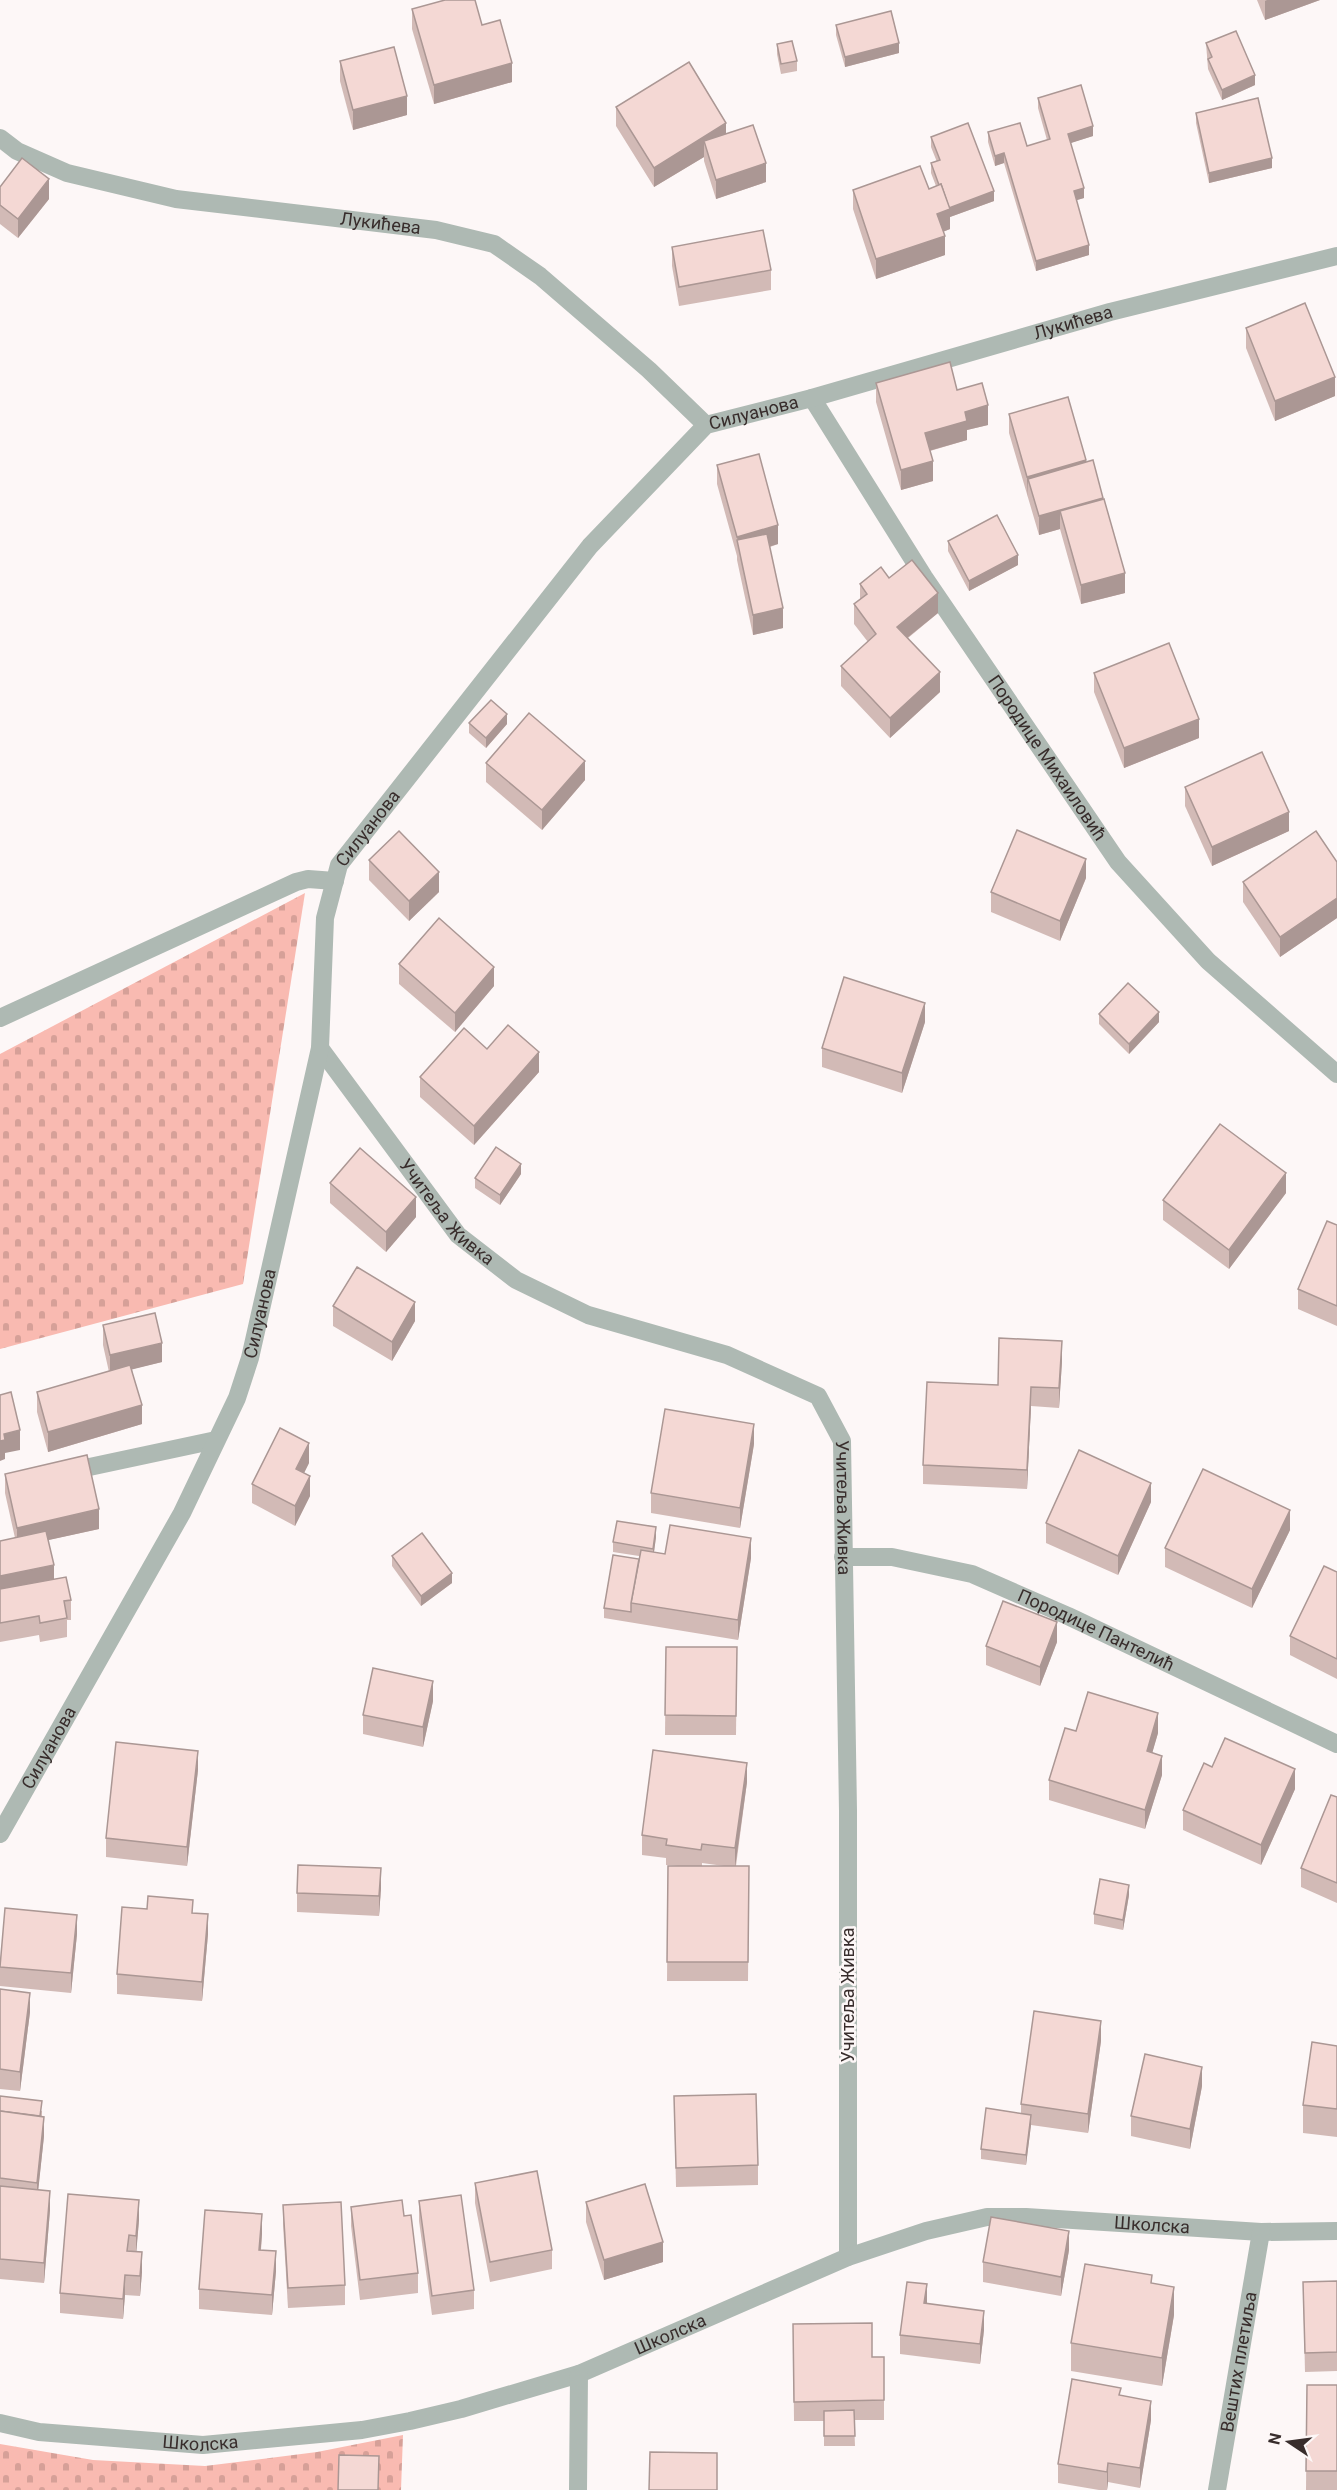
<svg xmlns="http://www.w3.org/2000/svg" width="1337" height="2490" font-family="Roboto,sans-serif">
	<defs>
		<pattern id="cemetery-stones" width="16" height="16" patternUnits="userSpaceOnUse" patternTransform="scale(1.5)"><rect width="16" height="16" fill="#f9bab1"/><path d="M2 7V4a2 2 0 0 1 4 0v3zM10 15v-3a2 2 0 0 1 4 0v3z" fill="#d6a098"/></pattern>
	</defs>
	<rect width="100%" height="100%" fill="#fdf7f7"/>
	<g fill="url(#cemetery-stones)">
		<path d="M305,893L243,1284L0,1349V1054Z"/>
		<path d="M403,2435L401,2490H0V2444L93,2460L205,2466L317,2452Z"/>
	</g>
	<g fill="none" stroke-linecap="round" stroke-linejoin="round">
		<path stroke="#aeb9b3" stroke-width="18" d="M66,1472L216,1440"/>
		<g stroke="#aeb9b3" stroke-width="18">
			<path id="s1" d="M0,138L17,151L67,173L176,199L436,230L494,244L540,276L649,370L706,425"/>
			<path id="s2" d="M812,398L924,577L1118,862L1208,961L1337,1074"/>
			<path d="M0,1018L296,882L308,879L335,881"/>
			<path id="s3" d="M320,1048L458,1235L516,1280L588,1315L727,1355L818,1396L842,1441L848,1811V2257"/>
			<path id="s4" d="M843,1557H892L972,1574L1068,1616L1337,1744"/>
			<path id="s5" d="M0,1834L182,1513L237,1398L250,1358L320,1048L325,918L339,865L590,546L706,425L812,398L1110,312L1337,256"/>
			<path id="s6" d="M0,2423L39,2432L203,2445L362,2430L410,2421L461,2409L579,2374L848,2257L926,2231L987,2217H1026L1261,2232L1337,2231"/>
			<path d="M578,2490L579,2374"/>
			<path id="s7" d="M1217,2490L1261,2232"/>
		</g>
	</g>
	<g fill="#d2bab6" fill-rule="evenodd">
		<path d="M1257,0H1320L1265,20Z"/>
		<path d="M412,9L482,25L512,82L434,104L412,29Z"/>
		<path d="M836,25L899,53L845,67L836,35Z"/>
		<path d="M1206,43L1255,85L1222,100L1208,69Z"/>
		<path d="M777,44L797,61V71L781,74L777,54Z"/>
		<path d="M340,61L407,115L353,130L340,81Z"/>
		<path d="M1038,98L1093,136L1070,143L1084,198L1076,200L1089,255L1036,271L1004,163L995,166L988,142V132L1027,146L1047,140L1038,108Z"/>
		<path d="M616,107L726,134L766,182L716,199L704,161V157L654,187L616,126Z"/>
		<path d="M1196,113L1272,168L1209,183L1196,123Z"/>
		<path d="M931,137L994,201L950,217V229L943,232L945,255L876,279L853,209V190L929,189L936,186L931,173V163L937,162L931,147Z"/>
		<path d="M0,187L49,199L18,238L0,224Z"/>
		<path d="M672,247L771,270V290L679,306L672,266Z"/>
		<path d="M1246,328L1335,396L1275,421L1246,348Z"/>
		<path d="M876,383L957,390L988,425L967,430V440L930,451L933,481L901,490L876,402Z"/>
		<path d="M1009,414L1086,462L1103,499L1125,593L1081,604L1060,529L1039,535L1009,433Z"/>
		<path d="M717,465L778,544L770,547L783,628L753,635L737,560V556L717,484Z"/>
		<path d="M948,541L1018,565L969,591L948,551Z"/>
		<path d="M889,578L938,613L908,638L940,692L890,738L841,686V666L868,642L854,624V604L860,600V584Z"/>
		<path d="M1094,673L1199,738L1124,768L1094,692Z"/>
		<path d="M469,723L507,724L486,748L469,733Z"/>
		<path d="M486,763L585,780L542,830L486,782Z"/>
		<path d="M1185,787L1289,831L1212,866L1185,806Z"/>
		<path d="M369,860L439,892L409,921L369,880Z"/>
		<path d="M1337,862V918L1280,957L1243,902V882Z"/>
		<path d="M1086,878L1060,941L991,912V892Z"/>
		<path d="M399,964L494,986L455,1032L399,984Z"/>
		<path d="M1099,1014L1159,1022L1129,1054L1099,1024Z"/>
		<path d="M925,1022L902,1093L822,1067V1048Z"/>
		<path d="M487,1049L539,1072L474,1145L420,1097V1077Z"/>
		<path d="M521,1174L500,1205L475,1188V1178Z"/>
		<path d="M330,1183L416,1217L386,1252L330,1203Z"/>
		<path d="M1286,1193L1229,1269L1163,1220V1200Z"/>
		<path d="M1337,1225V1326L1298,1309V1289Z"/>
		<path d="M333,1306L415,1321L392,1361L333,1326Z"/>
		<path d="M103,1325L162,1362L132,1369L142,1424L48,1452L37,1412V1392L109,1372L103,1345Z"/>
		<path d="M1062,1361L1059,1408L1031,1406L1027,1489L923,1484V1465L998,1385Z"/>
		<path d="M754,1444L740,1528L651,1513V1493Z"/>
		<path d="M309,1463L304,1473L310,1496L295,1526L252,1503V1484Z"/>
		<path d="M5,1474L99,1529L48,1540L54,1579L71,1600V1620H67V1637L40,1642L39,1635L0,1642V1541L15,1538L5,1493Z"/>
		<path d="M1151,1502L1118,1575L1046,1543V1523Z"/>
		<path d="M1290,1530L1252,1608L1165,1567V1548Z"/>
		<path d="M656,1537L654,1552L665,1554L751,1558L738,1640L604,1618V1608L639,1559V1556L613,1552V1542Z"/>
		<path d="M392,1556L452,1583L421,1606L392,1566Z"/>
		<path d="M1337,1572V1679L1290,1655V1636Z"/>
		<path d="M1057,1642L1040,1686L986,1665V1646Z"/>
		<path d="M666,1647H737L736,1735H665Z"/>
		<path d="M433,1701L423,1747L363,1734V1715Z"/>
		<path d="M1076,1731L1158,1733L1152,1753L1162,1775L1145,1829L1049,1800V1780Z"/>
		<path d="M1212,1767L1295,1789L1261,1865L1183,1830V1810Z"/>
		<path d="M198,1770L187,1866L106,1857V1838Z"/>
		<path d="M747,1782L736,1866H749L748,1981H667L668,1866H678L666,1865V1858L642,1855V1835ZM702,1863L724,1866H702Z"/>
		<path d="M1337,1797V1903L1301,1887V1868Z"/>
		<path d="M381,1888L379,1916L297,1912V1893Z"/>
		<path d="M1129,1895L1123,1930L1094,1924V1914Z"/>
		<path d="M193,1913L208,1934L202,2001L117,1994V1974Z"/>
		<path d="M77,1934L71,1993L0,1986V1966Z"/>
		<path d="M0,1989L30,2012L20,2091L0,2089Z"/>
		<path d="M1101,2041L1088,2133L1031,2125L1026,2165L981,2159V2149L1021,2113V2104Z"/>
		<path d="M1337,2046V2137L1303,2133V2105Z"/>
		<path d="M1202,2086L1190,2149L1131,2136V2116Z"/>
		<path d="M0,2096L42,2111V2116L44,2136L38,2190L50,2210L44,2283L0,2279Z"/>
		<path d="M674,2096L758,2165V2185L676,2187Z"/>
		<path d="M475,2183L552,2250V2269L490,2282L475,2203Z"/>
		<path d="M419,2201L474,2290V2309L432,2315L419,2221Z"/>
		<path d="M586,2202L663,2262L604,2280L586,2222Z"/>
		<path d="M283,2205L345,2285V2305L288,2308L283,2224Z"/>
		<path d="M351,2207L404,2216L418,2273V2293L360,2300L351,2226Z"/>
		<path d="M139,2220L136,2252L142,2272L140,2296L125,2295L123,2319L60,2313V2293Z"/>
		<path d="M262,2234L261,2250L276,2271L272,2315L199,2309V2289Z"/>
		<path d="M1069,2250L1061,2296L983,2282V2262Z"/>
		<path d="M1337,2281V2371L1305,2372L1303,2282Z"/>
		<path d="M1152,2283L1174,2315L1162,2386L1071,2371V2343Z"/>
		<path d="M927,2303L984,2330L980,2364L900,2354V2335Z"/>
		<path d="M793,2324L872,2357H884V2420H854L855,2446H824V2421H794Z"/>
		<path d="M1307,2385H1337V2490H1306Z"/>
		<path d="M1121,2395L1151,2420L1140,2488L1108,2482L1107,2490H1099L1058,2483V2464Z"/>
	</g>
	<g fill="#ab9794">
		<path d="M1267,0H1320L1265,20V1Z"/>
		<path d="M899,43V53L845,67V57Z"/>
		<path d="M512,63V82L434,104V85Z"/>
		<path d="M1255,75V85L1222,100V90Z"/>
		<path d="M407,96V115L353,130V110Z"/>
		<path d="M726,123V142L704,141V157L654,187V168Z"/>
		<path d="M1093,126V136L1068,144V134Z"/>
		<path d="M1004,153V163L995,166V156Z"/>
		<path d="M1272,158V168L1209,183V173Z"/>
		<path d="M766,163V182L716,199V180Z"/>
		<path d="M49,179V199L18,238V219Z"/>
		<path d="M1084,188V198L1074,201V191Z"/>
		<path d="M994,191V201L950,217V229L937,234V214L948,208Z"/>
		<path d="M945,236V255L876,279V259Z"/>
		<path d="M1089,245V255L1036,271V261Z"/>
		<path d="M1335,377V396L1275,421V401Z"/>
		<path d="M988,405V425L967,430V440L925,452V433L965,412Z"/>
		<path d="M1086,460V480L1028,479L1027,497V477Z"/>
		<path d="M933,461V481L901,490V470Z"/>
		<path d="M1103,498V517L1060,511V529L1039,535V516Z"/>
		<path d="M778,525V544L740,555L737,537Z"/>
		<path d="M1018,555V565L969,591V581Z"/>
		<path d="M1125,573V593L1081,604V585Z"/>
		<path d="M938,593V613L897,646V627Z"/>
		<path d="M783,608V628L753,635V615Z"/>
		<path d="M940,672V692L890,738V718Z"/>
		<path d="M507,714V724L486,748V738Z"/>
		<path d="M1199,719V738L1124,768V748Z"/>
		<path d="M585,761V780L542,830V810Z"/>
		<path d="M1289,812V831L1212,866V847Z"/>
		<path d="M1086,859V878L1060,941V921Z"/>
		<path d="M439,872V892L409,921V901Z"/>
		<path d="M1337,898V918L1280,957V937Z"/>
		<path d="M494,967V986L455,1032V1013Z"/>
		<path d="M925,1003V1022L902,1093V1073Z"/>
		<path d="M1159,1012V1022L1129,1054V1044Z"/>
		<path d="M539,1052V1072L474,1145V1126Z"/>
		<path d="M521,1164V1174L500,1205V1195Z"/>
		<path d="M1286,1173V1193L1229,1269V1250Z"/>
		<path d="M416,1197V1217L386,1252V1232Z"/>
		<path d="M415,1302V1321L392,1361V1342Z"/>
		<path d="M1062,1341V1361L1059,1408V1388Z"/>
		<path d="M162,1343V1362L110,1375V1355Z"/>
		<path d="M1031,1387V1406L1027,1489V1470Z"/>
		<path d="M142,1405V1424L48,1452V1432Z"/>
		<path d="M754,1424V1444L740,1528V1508Z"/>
		<path d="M20,1430V1450L5,1453V1459L0,1461V1441L4,1434Z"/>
		<path d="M309,1443V1463L296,1489V1469Z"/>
		<path d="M310,1476V1496L295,1526V1506Z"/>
		<path d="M1151,1483V1502L1118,1575V1556Z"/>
		<path d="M99,1509V1529L17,1547V1528Z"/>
		<path d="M1290,1510V1530L1252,1608V1589Z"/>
		<path d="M656,1527V1537L653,1559V1549Z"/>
		<path d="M751,1538V1558L738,1640V1620Z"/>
		<path d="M54,1565V1585L0,1596V1576Z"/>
		<path d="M452,1573V1583L421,1606V1596Z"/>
		<path d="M1057,1622V1642L1040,1686V1667Z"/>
		<path d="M433,1681V1701L423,1747V1727Z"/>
		<path d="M1158,1713V1733L1147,1771V1751Z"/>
		<path d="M198,1751V1770L187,1866V1847Z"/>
		<path d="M1162,1756V1775L1145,1829V1810Z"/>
		<path d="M747,1763V1782L735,1868V1848Z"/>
		<path d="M1295,1769V1789L1261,1865V1845Z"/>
		<path d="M381,1868V1888L379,1916V1896Z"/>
		<path d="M1129,1885V1895L1123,1930V1920Z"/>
		<path d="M208,1914V1934L202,2001V1982Z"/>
		<path d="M77,1915V1934L71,1993V1973Z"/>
		<path d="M30,1993V2012L20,2091V2072Z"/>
		<path d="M1101,2021V2041L1088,2133V2114Z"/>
		<path d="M1202,2067V2086L1190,2149V2129Z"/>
		<path d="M1031,2115V2125L1026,2165V2155Z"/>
		<path d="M44,2117V2136L37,2202V2183Z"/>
		<path d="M50,2191V2210L44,2283V2263Z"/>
		<path d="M139,2200V2220L136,2256V2236Z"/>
		<path d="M262,2214V2234L259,2270V2250Z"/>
		<path d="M1069,2231V2250L1061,2296V2277Z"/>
		<path d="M663,2242V2262L604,2280V2260Z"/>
		<path d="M276,2251V2271L272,2315V2295Z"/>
		<path d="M142,2252V2272L140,2296V2276Z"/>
		<path d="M125,2275V2295L123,2319V2299Z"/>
		<path d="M927,2284V2304L924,2303Z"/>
		<path d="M1174,2287V2315L1162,2386V2358Z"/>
		<path d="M984,2311V2330L980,2364V2344Z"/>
		<path d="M1151,2401V2420L1140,2488V2468Z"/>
		<path d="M1108,2463V2482L1107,2490V2472Z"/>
	</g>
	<g fill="#f4d8d4" stroke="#ab9794" stroke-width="1.5">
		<path d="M445,0H475L482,25L500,20L512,63L434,85L412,9Z"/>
		<path d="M891,11L899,43L845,57L836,25Z"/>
		<path d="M1236,31L1255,75L1222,90L1208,59L1212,57L1206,43Z"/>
		<path d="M792,41L797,61L781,64L777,44Z"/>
		<path d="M394,47L407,96L353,110L340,61Z"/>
		<path d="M689,62L726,123L654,168L616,107Z"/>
		<path d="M1081,85L1093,126L1068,134L1084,188L1074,191L1089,245L1036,261L1004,153L995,156L988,132L1020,123L1027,146L1050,139L1038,98Z"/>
		<path d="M1258,98L1272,158L1209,173L1196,113Z"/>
		<path d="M968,123L994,191L949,208L941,184L939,185L931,163L940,160L931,137Z"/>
		<path d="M753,125L766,163L716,180L704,141Z"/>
		<path d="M22,158L49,179L18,219L0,205V187Z"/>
		<path d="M920,166L929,189L941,184L950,209L937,214L945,236L876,259L853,190Z"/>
		<path d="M763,230L771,270L679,287L672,247Z"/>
		<path d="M1305,303L1335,377L1275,401L1246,328Z"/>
		<path d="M950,362L957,390L982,383L988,405L965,412L967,421L925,433L933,461L901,470L876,383Z"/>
		<path d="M1068,397L1086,460L1027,477L1009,414Z"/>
		<path d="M759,454L778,525L737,537L717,465Z"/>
		<path d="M1093,460L1103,498L1039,516L1028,479Z"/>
		<path d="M1104,499L1125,573L1081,585L1060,511Z"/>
		<path d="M997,515L1018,555L969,581L948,541Z"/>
		<path d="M767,534L783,608L753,615L737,540Z"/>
		<path d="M912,560L938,593L897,627L940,672L890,718L841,666L876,634L854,604L867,594L860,584L881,567L889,578Z"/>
		<path d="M1169,643L1199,719L1124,748L1094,673Z"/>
		<path d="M491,700L507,714L486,738L469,723Z"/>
		<path d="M529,713L585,761L542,810L486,763Z"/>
		<path d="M1262,752L1289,812L1212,847L1185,787Z"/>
		<path d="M1017,830L1086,859L1060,921L991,892Z"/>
		<path d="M399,831L439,872L409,901L369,860Z"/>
		<path d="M1316,831L1337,862V898L1280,937L1243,882Z"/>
		<path d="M439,918L494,967L455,1013L399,964Z"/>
		<path d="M844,977L925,1003L902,1073L822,1048Z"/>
		<path d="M1128,983L1159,1012L1129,1044L1099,1014Z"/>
		<path d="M508,1025L539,1052L474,1126L420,1077L464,1028L487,1049Z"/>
		<path d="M1220,1124L1286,1173L1229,1250L1163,1200Z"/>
		<path d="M496,1147L521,1164L500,1195L475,1178Z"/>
		<path d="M360,1148L416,1197L386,1232L330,1183Z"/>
		<path d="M1327,1221L1337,1225V1306L1298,1289Z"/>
		<path d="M357,1267L415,1302L392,1342L333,1306Z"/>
		<path d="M155,1313L162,1343L110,1355L103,1325Z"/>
		<path d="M999,1338L1062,1341L1059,1388L1031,1387L1027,1470L923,1465L927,1382L998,1385Z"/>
		<path d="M130,1365L142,1405L48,1432L37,1392Z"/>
		<path d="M11,1392L20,1430L4,1434L5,1440L0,1441V1395Z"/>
		<path d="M665,1409L754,1424L740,1508L651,1493Z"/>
		<path d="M280,1428L309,1443L296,1469L310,1476L295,1506L252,1484Z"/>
		<path d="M1079,1450L1151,1483L1118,1556L1046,1523Z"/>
		<path d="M87,1455L99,1509L17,1528L5,1474Z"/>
		<path d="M1203,1469L1290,1510L1252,1589L1165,1548Z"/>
		<path d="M617,1521L656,1527L653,1549L613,1542Z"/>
		<path d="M670,1525L751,1538L738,1620L631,1603L641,1550L665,1554Z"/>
		<path d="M46,1531L54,1565L0,1576V1541Z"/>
		<path d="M422,1533L452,1573L421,1596L392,1556Z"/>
		<path d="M613,1555L639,1559L631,1603V1612L604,1608Z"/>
		<path d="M1324,1566L1337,1572V1659L1290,1636Z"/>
		<path d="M66,1577L71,1600L64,1601L67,1618L40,1623L39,1616L0,1623V1589Z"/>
		<path d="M1003,1601L1057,1622L1040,1667L986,1646Z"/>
		<path d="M666,1647H737L736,1716L665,1715Z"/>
		<path d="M373,1668L433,1681L423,1727L363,1715Z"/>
		<path d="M1088,1692L1158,1713L1147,1751L1162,1756L1145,1810L1049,1780L1065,1728L1076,1731Z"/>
		<path d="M1225,1738L1295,1769L1261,1845L1183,1810L1204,1763L1212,1767Z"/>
		<path d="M116,1742L198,1751L187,1847L106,1838Z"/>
		<path d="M653,1750L747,1763L735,1848L702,1844L701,1850L666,1845L667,1839L642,1835Z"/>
		<path d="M1331,1795L1337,1797V1883L1301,1868Z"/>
		<path d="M298,1865L381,1868L379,1896L297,1893Z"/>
		<path d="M668,1866H749L748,1962H667Z"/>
		<path d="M1100,1879L1129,1885L1123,1920L1094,1914Z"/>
		<path d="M148,1896L193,1900L192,1913L208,1914L202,1982L117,1974L122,1907L147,1909Z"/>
		<path d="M5,1908L77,1915L71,1973L0,1967Z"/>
		<path d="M0,1989L30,1993L20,2072L0,2069Z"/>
		<path d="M1034,2011L1101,2021L1088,2114L1021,2104Z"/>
		<path d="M1312,2042L1337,2046V2109L1303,2105Z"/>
		<path d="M1145,2054L1202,2067L1190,2129L1131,2116Z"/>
		<path d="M756,2094L758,2165L676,2168L674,2096Z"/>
		<path d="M0,2096L42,2101L40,2116L0,2111Z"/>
		<path d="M986,2108L1031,2115L1026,2155L981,2149Z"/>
		<path d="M0,2111L44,2117L37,2183L0,2178Z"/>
		<path d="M537,2171L552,2250L490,2262L475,2183Z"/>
		<path d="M645,2184L663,2242L604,2260L586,2202Z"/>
		<path d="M0,2186L50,2191L44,2263L0,2259Z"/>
		<path d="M68,2194L139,2200L136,2236L129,2235L127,2251L142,2252L140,2276L125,2275L123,2299L60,2293Z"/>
		<path d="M461,2195L474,2290L432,2296L419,2201Z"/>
		<path d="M402,2200L404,2216L411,2215L418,2273L360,2280L351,2207Z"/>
		<path d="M341,2202L345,2285L288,2288L283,2205Z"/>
		<path d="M205,2210L262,2214L259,2250L276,2251L272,2295L199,2289Z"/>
		<path d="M991,2217L1069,2231L1061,2277L983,2262Z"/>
		<path d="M1085,2264L1152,2275L1151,2283L1174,2287L1162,2358L1071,2343Z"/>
		<path d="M1337,2281V2352L1305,2353L1303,2282Z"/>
		<path d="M907,2282L927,2284L924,2303L984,2311L980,2344L900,2335Z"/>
		<path d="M872,2323V2357H884V2400L794,2402L793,2324Z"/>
		<path d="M1072,2379L1121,2388L1119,2395L1151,2401L1140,2468L1108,2463L1107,2472L1058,2464Z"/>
		<path d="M1307,2385H1337V2471H1306Z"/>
		<path d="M854,2410L855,2436H824V2411Z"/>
		<path d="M650,2452L717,2453V2490H649Z"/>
		<path d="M339,2455L379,2456L378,2490H338Z"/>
	</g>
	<g text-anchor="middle" stroke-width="5" stroke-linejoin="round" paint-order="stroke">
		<g font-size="18" fill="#382d2c" stroke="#fdf7f7">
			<text dy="6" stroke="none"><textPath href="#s1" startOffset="394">Лукићева</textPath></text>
			<text dy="6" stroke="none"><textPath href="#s5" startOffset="1996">Лукићева</textPath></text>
			<text dy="6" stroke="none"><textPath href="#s5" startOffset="1664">Силуанова</textPath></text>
			<text dy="6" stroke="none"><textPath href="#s2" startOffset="430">Породице Михаиловић</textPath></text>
			<text dy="6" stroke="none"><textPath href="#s5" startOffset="1088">Силуанова</textPath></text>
			<text dy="6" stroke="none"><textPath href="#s3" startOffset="208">Учитеља Живка</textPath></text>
			<text dy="6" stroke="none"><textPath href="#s5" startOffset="584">Силуанова</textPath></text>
			<text dy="6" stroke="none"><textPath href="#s3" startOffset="748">Учитеља Живка</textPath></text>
			<text dy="6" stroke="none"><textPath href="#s4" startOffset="267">Породице Пантелић</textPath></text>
			<text dy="6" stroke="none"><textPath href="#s5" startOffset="99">Силуанова</textPath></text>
			<text transform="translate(848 1995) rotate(-90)" y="6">Учитеља Живка</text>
			<text dy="6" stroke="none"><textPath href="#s6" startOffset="1192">Школска</textPath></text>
			<text dy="6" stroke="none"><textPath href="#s6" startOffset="688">Школска</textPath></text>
			<text dy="6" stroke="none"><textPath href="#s7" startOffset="130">Вештих плетиља</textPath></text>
			<text dy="6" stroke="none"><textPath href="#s6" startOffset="202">Школска</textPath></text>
		</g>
	</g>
	<g transform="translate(1289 2442) rotate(283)" stroke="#fdf7f7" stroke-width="4.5" paint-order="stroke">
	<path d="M0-4.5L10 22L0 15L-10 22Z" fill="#382d2c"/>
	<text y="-9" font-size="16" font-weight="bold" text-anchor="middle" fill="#382d2c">N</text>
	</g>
</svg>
